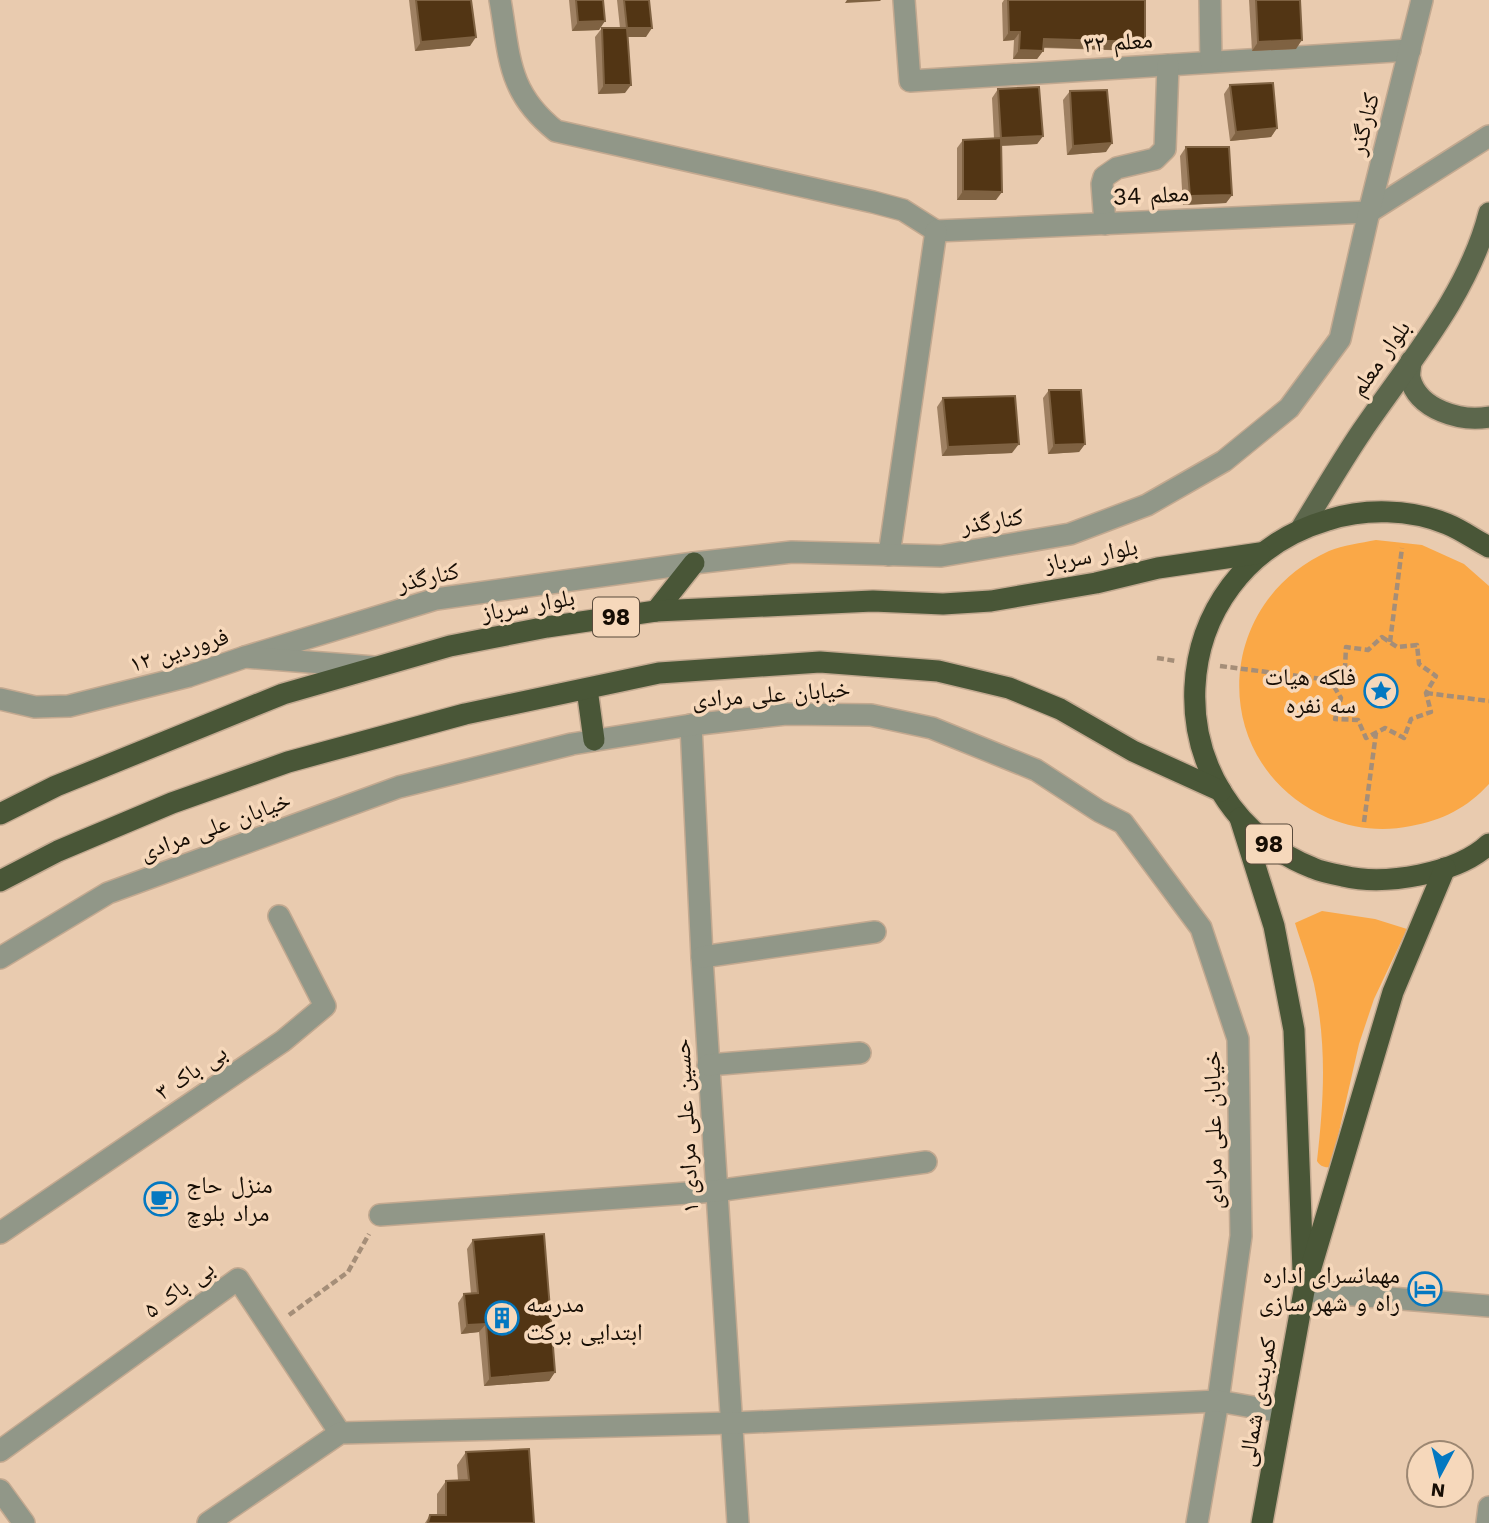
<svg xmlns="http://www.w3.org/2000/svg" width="1489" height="1523" font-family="'Work Sans','Noto Naskh Arabic',sans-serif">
	<rect width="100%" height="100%" fill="#e9cbaf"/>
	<g fill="#faa847">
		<path d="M1376,540L1422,545L1464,564L1489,586V784C1467,808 1443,820 1411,826C1383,832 1355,829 1328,818C1208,766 1211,604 1329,551C1343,545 1361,543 1376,540Z"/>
		<path d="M1322,911L1375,919L1407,929L1374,999L1359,1044L1331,1167C1324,1168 1320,1166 1317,1161C1324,1099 1327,1046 1314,984C1309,963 1301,943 1295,923Z"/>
	</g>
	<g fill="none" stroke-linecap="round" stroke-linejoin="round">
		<defs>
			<g id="minor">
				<path d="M500,0C510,57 507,92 556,131L873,202L903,210L936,231"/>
				<path d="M904,0L910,81L1410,50"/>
				<path d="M1210,0L1211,62"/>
				<path d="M1105,224L1102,184L1104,177L1117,168L1155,159L1165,149L1168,65"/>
				<path d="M936,231L1369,212L1489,136"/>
				<path d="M889,555L936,231"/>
				<path d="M245,657L436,599L694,563L792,552L941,556L1070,534L1147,505L1224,461L1289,408L1340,339L1369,212L1422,0"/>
				<path d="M0,699L35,707L69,706L189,676L245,657L374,667"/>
				<path d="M691,725L702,957L738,1523"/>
				<path d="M702,957L875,932"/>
				<path d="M0,958L108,893L399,787L572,744L691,725L786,714L871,715L932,728L1036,770L1099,811L1123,823L1201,928L1238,1039L1241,1236L1218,1401L1197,1523"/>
				<path d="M708,1065L860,1053"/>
				<path d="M380,1215L716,1191L926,1162"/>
				<path d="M0,1233L283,1041L325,1006L279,916"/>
				<path d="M1304,1291L1489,1306"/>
				<path d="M0,1451L238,1279L340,1433"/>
				<path d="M0,1490L24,1523"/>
				<path d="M208,1523L340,1433L732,1423L1218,1401L1281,1412"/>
				<path d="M1487,1523L1489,1507"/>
			</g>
			<g id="major">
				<path d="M1411,361C1411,366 1409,373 1410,378C1418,410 1461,422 1489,417"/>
				<path d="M1302,527C1322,495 1341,462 1362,431C1409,362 1468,295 1489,213"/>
			</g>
			<g id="highway">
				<path d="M1489,547C1475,540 1462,530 1447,524C1410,509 1365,508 1328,520C1158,570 1148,802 1313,868C1322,872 1333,874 1343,876C1385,886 1457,874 1489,844"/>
				<path d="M656,611L694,563"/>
				<path d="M587,689L594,740"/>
				<path d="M0,814L56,786L283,694L450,646L547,627L656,611L873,601L943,604L991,601L1096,583L1158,568L1260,553"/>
				<path d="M1240,818L1274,926L1294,1030L1303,1271"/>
				<path d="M0,881L58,851L172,803L288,762L465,714L659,673L820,662L938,671L1009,688L1060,709L1133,751L1221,791"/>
				<path d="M1262,1523L1304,1291L1393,992L1445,868"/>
			</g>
		</defs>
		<use href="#minor" stroke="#c3a990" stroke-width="24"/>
		<use href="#major" stroke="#c3a990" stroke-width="24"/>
		<use href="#highway" stroke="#c3a990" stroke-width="24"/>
		<g stroke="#a58e78" stroke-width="4.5" stroke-dasharray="7 3.5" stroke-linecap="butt">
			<path d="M1382,637L1397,647L1417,645L1419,664L1436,676L1426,693L1431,712L1411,719L1404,738L1385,728L1366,738L1358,720L1335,719L1341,698L1330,680L1345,668L1346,647L1368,650Z"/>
			<path d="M1390,642L1402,548"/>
			<path d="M1157,658L1176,661"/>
			<path d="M1220,666L1330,680"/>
			<path d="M1426,693L1489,701"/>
			<path d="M1364,822L1376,733"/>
			<path d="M289,1315L348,1272L369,1234"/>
		</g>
		<use href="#minor" stroke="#919788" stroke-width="21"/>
		<use href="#major" stroke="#5c674c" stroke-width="21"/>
		<use href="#highway" stroke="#495637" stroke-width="21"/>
	</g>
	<g fill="#9e8062">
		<path d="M409,0H471L470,46L415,51Z"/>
		<path d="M569,0H603L599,30L572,31Z"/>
		<path d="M617,0H649L646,37H628L625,93L598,94L595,37L602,28H620Z"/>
		<path d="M1004,0H1145V42L1139,51L1043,48V51L1037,59H1013L1014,40L1003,41L1002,3Z"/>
		<path d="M1249,0H1300L1296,49L1252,51Z"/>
		<path d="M1230,85L1277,128L1271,137L1230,141L1224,94Z"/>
		<path d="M998,89L1043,136L1037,144L1001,146L996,200H957V148L963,140L994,138L992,98Z"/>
		<path d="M1070,91L1106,152L1067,155L1063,100Z"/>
		<path d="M1186,147L1232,195L1226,203L1183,205L1180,156Z"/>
		<path d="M1049,390L1085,444L1079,452L1048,454L1043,398Z"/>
		<path d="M943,398L1012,453L942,456L937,407Z"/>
		<path d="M473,1240L555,1372L549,1381L484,1386L479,1332L461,1334L458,1303L464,1294H471L467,1249Z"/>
		<path d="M466,1452L534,1523H425L430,1515H437V1494L446,1481L458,1480L457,1465Z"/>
	</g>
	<g fill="#7f6242">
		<path d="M847,0H881L880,1L845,3Z"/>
		<path d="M605,21L599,30L572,31L578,22Z"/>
		<path d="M627,28H652L646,37H621Z"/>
		<path d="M1009,32H1020L1014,40L1003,41Z"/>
		<path d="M476,37L470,46L415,51L421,42Z"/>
		<path d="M1044,39L1145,42L1139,51L1038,47Z"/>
		<path d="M1302,40L1296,49L1252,51L1258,42Z"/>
		<path d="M1019,50L1043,51L1037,59H1013Z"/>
		<path d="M604,85H631L625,93L598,94Z"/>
		<path d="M1277,128L1271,137L1230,141L1236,132Z"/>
		<path d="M1043,136L1037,144L995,146L1001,138Z"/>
		<path d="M1112,143L1106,152L1067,155L1073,146Z"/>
		<path d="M963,191L1002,192L996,200H957Z"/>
		<path d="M1232,195L1226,203L1183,205L1190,196Z"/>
		<path d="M1019,444L1012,453L942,456L948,447Z"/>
		<path d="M1085,444L1079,452L1048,454L1054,445Z"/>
		<path d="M486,1324L479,1332L461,1334L467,1325Z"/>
		<path d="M555,1372L549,1381L484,1386L490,1378Z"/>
	</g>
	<g fill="#523514" stroke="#7f6242" stroke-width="2">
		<path d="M416,0H471L476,37L421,42Z"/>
		<path d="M576,0H603L605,21L578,22Z"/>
		<path d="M624,0H649L652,28H627Z"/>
		<path d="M1008,0H1145V42L1044,39L1043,51L1019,50L1020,32H1009Z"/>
		<path d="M1256,0H1300L1302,40L1258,42Z"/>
		<path d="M602,28H627L631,85H604Z"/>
		<path d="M1273,83L1277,128L1236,132L1230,85Z"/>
		<path d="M1039,87L1043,136L1001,138L998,89Z"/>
		<path d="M1107,90L1112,143L1073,146L1070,91Z"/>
		<path d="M1001,138L1002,192L963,191V140Z"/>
		<path d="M1186,147H1229L1232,195L1190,196Z"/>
		<path d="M1049,390H1081L1085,444L1054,445Z"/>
		<path d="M1015,396L1019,444L948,447L943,398Z"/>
		<path d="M544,1234L555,1372L490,1378L486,1324L467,1325L464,1294L478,1293L473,1240Z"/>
		<path d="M529,1449L534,1523H428L430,1515H446V1481L469,1480L466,1452Z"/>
	</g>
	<defs>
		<symbol id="sight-ring" viewBox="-11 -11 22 22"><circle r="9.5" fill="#f6d8bb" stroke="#0478c1" stroke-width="1.5"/><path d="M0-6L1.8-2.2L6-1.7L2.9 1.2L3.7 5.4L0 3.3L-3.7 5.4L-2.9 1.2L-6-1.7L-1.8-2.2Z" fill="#0478c1"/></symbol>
		<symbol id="cafe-ring" viewBox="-11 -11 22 22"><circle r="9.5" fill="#f6d8bb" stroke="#0478c1" stroke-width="1.5"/><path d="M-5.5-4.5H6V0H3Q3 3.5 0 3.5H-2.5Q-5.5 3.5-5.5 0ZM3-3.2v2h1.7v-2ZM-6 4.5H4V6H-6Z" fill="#0478c1"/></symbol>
		<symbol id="hotel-ring" viewBox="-11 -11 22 22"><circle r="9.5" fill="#f6d8bb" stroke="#0478c1" stroke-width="1.5"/><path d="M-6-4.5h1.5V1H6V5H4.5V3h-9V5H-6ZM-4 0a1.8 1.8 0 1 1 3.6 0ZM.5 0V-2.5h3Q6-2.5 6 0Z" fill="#0478c1"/></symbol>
		<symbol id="building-ring" viewBox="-11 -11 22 22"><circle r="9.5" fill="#f6d8bb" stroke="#0478c1" stroke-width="1.5"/><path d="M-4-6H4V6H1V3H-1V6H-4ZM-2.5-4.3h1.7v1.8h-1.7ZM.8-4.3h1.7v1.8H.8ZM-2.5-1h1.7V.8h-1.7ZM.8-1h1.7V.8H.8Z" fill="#0478c1"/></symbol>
	</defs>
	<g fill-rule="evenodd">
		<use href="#sight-ring" x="1362" y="672" width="38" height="38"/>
		<use href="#cafe-ring" x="142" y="1180" width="38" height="38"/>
		<use href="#hotel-ring" x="1406" y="1270" width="38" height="38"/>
		<use href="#building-ring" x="483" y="1299" width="38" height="38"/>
	</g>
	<g text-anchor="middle" stroke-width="7" stroke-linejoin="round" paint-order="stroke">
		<g fill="#f6d8bb" stroke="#594a3b" stroke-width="2">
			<rect x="593" y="597.5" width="46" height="39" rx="5"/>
			<rect x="1246" y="824.5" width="46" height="39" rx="5"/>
		</g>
		<g font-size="23" font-weight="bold" fill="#160d04">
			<text x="616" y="625">98</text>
			<text x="1269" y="852">98</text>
		</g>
		<g font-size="24" fill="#160d04" stroke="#f6d8bb">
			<text transform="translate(1118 42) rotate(-4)" y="8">معلم ۳۲</text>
			<text transform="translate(1364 124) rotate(-76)" y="8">کنارگذر</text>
			<text transform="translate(1151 195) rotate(-3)" y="8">معلم 34</text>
			<text transform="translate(1380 358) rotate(-55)" y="8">بلوار معلم</text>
			<text transform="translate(992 521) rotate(-9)" y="8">کنارگذر</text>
			<text transform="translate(1091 555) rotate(-11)" y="8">بلوار سرباز</text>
			<text transform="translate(428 577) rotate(-13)" y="8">کنارگذر</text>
			<text transform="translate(528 605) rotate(-10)" y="8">بلوار سرباز</text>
			<text transform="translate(179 650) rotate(-17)" y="8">۱۲ فروردین</text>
			<text transform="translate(771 694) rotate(-4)" y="8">خیابان علی مرادی</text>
			<text transform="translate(215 826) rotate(-20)" y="8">خیابان علی مرادی</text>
			<text transform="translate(191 1072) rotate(-34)" y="8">بی باک ۳</text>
			<text transform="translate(686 1126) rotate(-93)" y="8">حسین علی مرادی ۱</text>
			<text transform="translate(1213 1130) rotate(-91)" y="8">خیابان علی مرادی</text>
			<text transform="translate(179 1289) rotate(-36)" y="8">بی باک ۵</text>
			<text transform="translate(1257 1402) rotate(-80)" y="8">کمربندی شمالی</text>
		</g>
		<g font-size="24" fill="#160d04" stroke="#f6d8bb" text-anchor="end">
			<text x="1356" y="685">فلکه هیات<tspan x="1356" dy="28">سه نفره</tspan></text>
			<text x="186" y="1193" text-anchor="start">منزل حاج<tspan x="186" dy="28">مراد بلوچ</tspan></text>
			<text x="1400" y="1283">مهمانسراى اداره<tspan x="1400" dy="28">راه و شهر سازى</tspan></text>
			<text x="526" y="1312" text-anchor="start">مدرسه<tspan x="526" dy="28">ابتدایی برکت</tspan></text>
		</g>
	</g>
	<g transform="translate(1440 1474) rotate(187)"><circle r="33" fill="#f6d8bb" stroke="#9c8772" stroke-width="2"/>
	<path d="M0-5L12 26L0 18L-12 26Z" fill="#0478c1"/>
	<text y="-10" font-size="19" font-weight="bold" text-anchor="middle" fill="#160d04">N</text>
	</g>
</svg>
